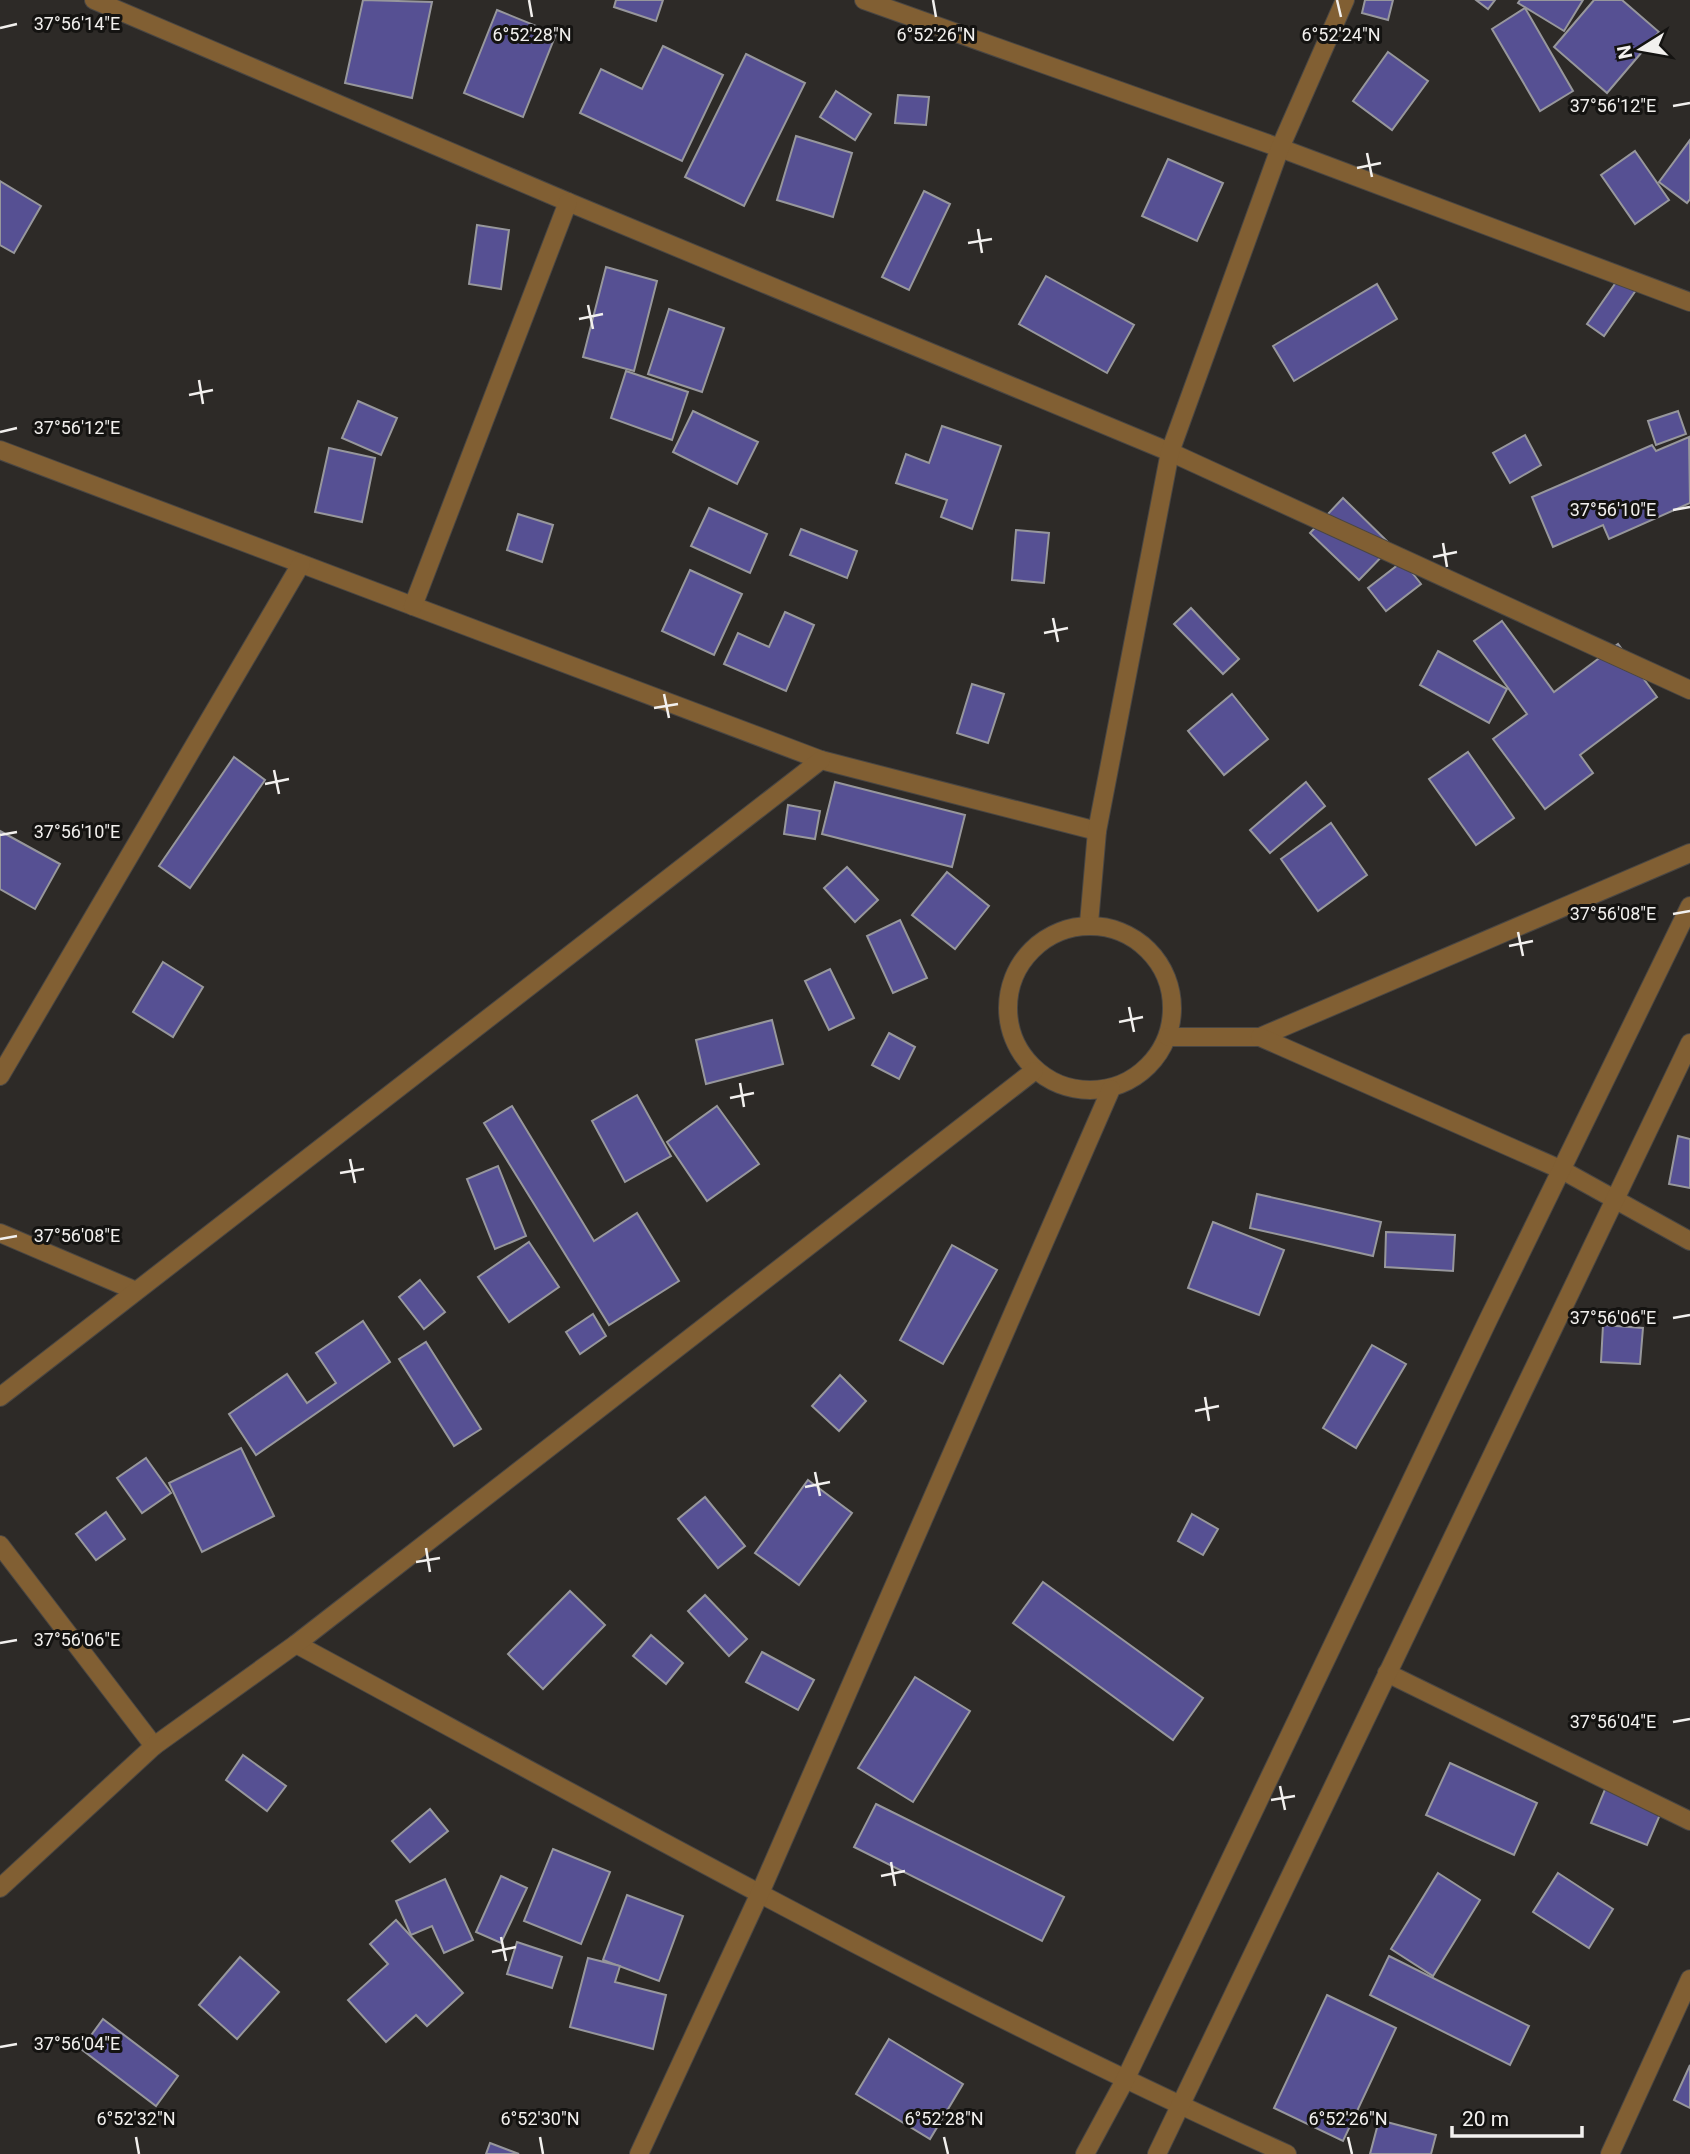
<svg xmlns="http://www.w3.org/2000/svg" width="1690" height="2154" font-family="Roboto,sans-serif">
	<rect width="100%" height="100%" fill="#2d2a27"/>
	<g fill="#565093" stroke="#97979c" stroke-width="2">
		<path d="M363,0L432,2L412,98L345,83Z"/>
		<path d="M616,0H663L656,21L614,7Z"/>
		<path d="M1365,0H1393L1388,20L1362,13Z"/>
		<path d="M1476,0H1495L1488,9Z"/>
		<path d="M1520,0H1583L1564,31L1518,3Z"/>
		<path d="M1594,0H1622L1659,32L1607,93L1554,47Z"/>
		<path d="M1525,8L1573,91L1540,111L1492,29Z"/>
		<path d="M497,10L556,34L523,117L464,93Z"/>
		<path d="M663,46L723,75L682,161L580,113L601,69L642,89Z"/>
		<path d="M1388,52L1428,81L1392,130L1353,101Z"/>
		<path d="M746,54L805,83L744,206L685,177Z"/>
		<path d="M836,91L871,114L855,140L820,117Z"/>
		<path d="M898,95L929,97L926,125L895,123Z"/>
		<path d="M796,136L852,153L833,217L777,200Z"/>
		<path d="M1690,140V199L1687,203L1659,182Z"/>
		<path d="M1635,151L1669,200L1635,224L1601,175Z"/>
		<path d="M1168,159L1223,183L1197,241L1142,216Z"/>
		<path d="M0,181L41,206L14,253L0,245Z"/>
		<path d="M924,191L950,204L909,290L882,277Z"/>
		<path d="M477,225L509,230L501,289L469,284Z"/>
		<path d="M606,267L657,281L634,371L583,357Z"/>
		<path d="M1624,271L1641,283L1604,336L1587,324Z"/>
		<path d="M1046,276L1134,325L1107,373L1019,324Z"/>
		<path d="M1377,284L1397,319L1294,381L1273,346Z"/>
		<path d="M669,309L724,328L702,392L648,374Z"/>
		<path d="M626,371L688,392L672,440L611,418Z"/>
		<path d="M358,401L397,418L381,455L342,438Z"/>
		<path d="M693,411L758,442L737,484L673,452Z"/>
		<path d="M1678,411L1686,434L1656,445L1648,421Z"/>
		<path d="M942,426L1001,446L972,529L941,517L947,500L896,483L906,454L929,463Z"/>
		<path d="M1525,435L1541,465L1510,483L1493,453Z"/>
		<path d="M1689,437L1690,503L1609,539L1603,525L1553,547L1532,497L1652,445L1656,451Z"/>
		<path d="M329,448L375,458L362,522L315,512Z"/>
		<path d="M1343,498L1392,546L1359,580L1310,533Z"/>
		<path d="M709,508L767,534L750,573L691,546Z"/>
		<path d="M518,514L553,525L542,562L507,550Z"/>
		<path d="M801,529L857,551L847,578L790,555Z"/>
		<path d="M1016,530L1049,533L1044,583L1012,580Z"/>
		<path d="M1403,561L1421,584L1386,611L1368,588Z"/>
		<path d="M690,570L742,594L714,655L662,631Z"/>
		<path d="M1191,608L1239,659L1223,674L1174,624Z"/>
		<path d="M785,612L814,625L786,691L724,664L738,633L769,647Z"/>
		<path d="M1502,621L1554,692L1618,644L1657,697L1580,755L1593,773L1545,809L1493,739L1527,714L1474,641Z"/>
		<path d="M1438,651L1507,689L1489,723L1420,685Z"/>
		<path d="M972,684L1004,694L988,743L957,733Z"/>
		<path d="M1232,694L1268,739L1224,775L1188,731Z"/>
		<path d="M1468,752L1514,818L1476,845L1429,779Z"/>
		<path d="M234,757L265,780L190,888L159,866Z"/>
		<path d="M835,782L965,815L952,867L822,834Z"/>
		<path d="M1306,782L1325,806L1270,853L1250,830Z"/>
		<path d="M788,805L820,811L815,839L784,834Z"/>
		<path d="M1331,823L1367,875L1318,911L1281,859Z"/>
		<path d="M0,831L60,864L35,909L0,889Z"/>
		<path d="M847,867L878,900L855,922L824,888Z"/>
		<path d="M947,872L989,906L955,949L912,915Z"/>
		<path d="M900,920L927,978L893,993L867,936Z"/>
		<path d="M163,962L203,987L173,1037L133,1012Z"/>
		<path d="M830,969L854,1018L829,1030L805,981Z"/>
		<path d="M772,1020L783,1064L706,1084L696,1040Z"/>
		<path d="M889,1033L915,1047L899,1079L872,1065Z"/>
		<path d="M637,1095L671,1156L625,1182L592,1121Z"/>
		<path d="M512,1106L594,1241L637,1213L679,1281L609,1325L484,1123Z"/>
		<path d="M717,1106L759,1164L707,1201L667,1142Z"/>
		<path d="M1678,1136L1690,1139V1188L1669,1184Z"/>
		<path d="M498,1166L526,1236L495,1249L467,1179Z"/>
		<path d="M1257,1194L1381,1222L1373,1256L1250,1228Z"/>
		<path d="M1213,1222L1284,1250L1259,1315L1188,1288Z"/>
		<path d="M1386,1232L1455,1235L1453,1271L1385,1267Z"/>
		<path d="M529,1242L559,1287L509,1322L478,1277Z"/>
		<path d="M952,1245L997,1270L943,1364L900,1340Z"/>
		<path d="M420,1280L445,1312L424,1329L399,1297Z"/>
		<path d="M593,1314L606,1336L580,1354L566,1332Z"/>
		<path d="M363,1321L390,1362L256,1455L229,1414L287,1374L307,1403L336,1383L316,1353Z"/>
		<path d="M1603,1325L1643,1328L1640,1364L1601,1362Z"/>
		<path d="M426,1342L481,1429L454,1446L399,1359Z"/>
		<path d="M1372,1345L1406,1364L1356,1448L1323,1428Z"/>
		<path d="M840,1375L866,1401L839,1431L812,1406Z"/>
		<path d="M241,1448L274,1516L202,1552L169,1483Z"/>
		<path d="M146,1458L171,1493L142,1513L117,1478Z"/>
		<path d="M808,1480L852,1513L799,1585L755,1553Z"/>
		<path d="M705,1497L745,1546L718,1568L678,1519Z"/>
		<path d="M106,1512L125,1539L96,1560L76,1534Z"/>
		<path d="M1192,1514L1218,1529L1203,1555L1178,1541Z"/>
		<path d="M1043,1582L1203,1698L1173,1740L1013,1623Z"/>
		<path d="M570,1591L605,1625L543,1689L508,1654Z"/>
		<path d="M705,1595L747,1639L729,1656L688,1611Z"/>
		<path d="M651,1635L683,1663L666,1684L633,1656Z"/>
		<path d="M762,1652L814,1680L798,1710L746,1682Z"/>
		<path d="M915,1677L970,1711L913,1802L858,1768Z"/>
		<path d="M243,1755L286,1786L267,1811L226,1780Z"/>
		<path d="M1450,1763L1537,1803L1514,1855L1426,1815Z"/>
		<path d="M1606,1787L1662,1810L1647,1845L1591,1823Z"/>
		<path d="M876,1804L1064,1897L1042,1941L854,1847Z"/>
		<path d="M430,1809L448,1831L410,1862L392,1841Z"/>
		<path d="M553,1849L610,1872L581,1944L524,1921Z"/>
		<path d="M1438,1873L1480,1900L1433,1976L1391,1949Z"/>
		<path d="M1558,1873L1613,1909L1589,1948L1533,1912Z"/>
		<path d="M501,1876L527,1888L501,1943L476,1932Z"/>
		<path d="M445,1879L473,1940L444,1953L432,1926L411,1935L396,1901Z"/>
		<path d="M627,1895L683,1916L659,1981L603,1960Z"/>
		<path d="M396,1920L463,1993L427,2026L416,2015L386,2042L348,2000L388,1964L370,1944Z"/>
		<path d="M517,1942L562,1957L552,1988L507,1974Z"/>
		<path d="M1389,1956L1529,2026L1510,2065L1370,1995Z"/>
		<path d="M240,1957L279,1992L237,2039L199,2005Z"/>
		<path d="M588,1958L620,1966L615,1982L666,1995L653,2049L570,2027Z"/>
		<path d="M1327,1995L1396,2028L1343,2141L1274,2108Z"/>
		<path d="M103,2019L178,2076L156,2106L81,2049Z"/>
		<path d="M889,2039L963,2084L930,2139L856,2094Z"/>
		<path d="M1690,2065V2108L1674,2100Z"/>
		<path d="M1379,2120L1436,2135L1431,2154H1370Z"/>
		<path d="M490,2143L519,2154H486Z"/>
	</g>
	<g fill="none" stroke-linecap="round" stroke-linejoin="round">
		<defs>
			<g id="minor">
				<path d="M94,0L568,202L1170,452L1690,690"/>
				<path d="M864,0L1280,148L1690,302"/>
				<path d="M0,450L821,760L1097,831"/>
				<path d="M413,606L568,202"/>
				<path d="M1089,923L1097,831L1170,452L1280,148L1345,0"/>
				<circle cx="1090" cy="1008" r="82"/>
				<path d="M1168,1037H1260L1690,853"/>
				<path d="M1260,1037L1562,1170L1690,1241"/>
				<path d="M0,1076L301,564"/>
				<path d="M0,1233L136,1291"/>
				<path d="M0,1397L821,760"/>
				<path d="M0,1545L154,1746"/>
				<path d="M296,1644C623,1820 948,2002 1287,2154"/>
				<path d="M1387,1673L1690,1821"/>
				<path d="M0,1888L154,1746L296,1644L1034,1071"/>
				<path d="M639,2154L760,1893L1111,1089"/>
				<path d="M1610,2154L1690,1979"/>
			</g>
			<g id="tertiary">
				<path d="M1085,2154L1125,2080L1489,1318L1690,906"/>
				<path d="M1157,2154L1690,1043"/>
			</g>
		</defs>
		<use href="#minor" stroke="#494643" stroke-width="20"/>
		<use href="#tertiary" stroke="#494643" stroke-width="20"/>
		<use href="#minor" stroke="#815f33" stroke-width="18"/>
		<use href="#tertiary" stroke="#815f33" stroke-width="18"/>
	</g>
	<path fill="none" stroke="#f2f0ee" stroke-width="2.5" d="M529,0L532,17M933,0L936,17M1337,0L1341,17M0,28L17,24M1673,106L1690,103M1367,153L1372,177M1357,168L1381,163M978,229L982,253M968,243L992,239M588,305L593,329M579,319L603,314M199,380L203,404M189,395L213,390M0,432L17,428M1673,510L1690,507M1443,543L1447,567M1433,557L1457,552M1053,618L1058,642M1044,633L1068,628M664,694L669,718M654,708L678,704M274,770L279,794M265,784L289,779M0,835L17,832M1673,914L1690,911M1518,932L1523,956M1509,946L1533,941M1129,1007L1134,1032M1119,1022L1143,1017M740,1083L744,1107M730,1098L754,1093M350,1159L355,1183M340,1173L364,1169M0,1239L17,1236M1673,1318L1690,1315M1205,1397L1209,1421M1195,1411L1219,1406M815,1472L820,1496M805,1487L830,1482M426,1548L430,1572M416,1562L440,1558M0,1643L17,1640M1673,1722L1690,1719M1280,1786L1285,1810M1271,1800L1295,1796M891,1862L895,1886M881,1876L905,1871M501,1937L506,1961M492,1952L516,1947M0,2047L17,2044M136,2137L139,2154M540,2137L543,2154M944,2137L948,2154M1348,2137L1352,2154"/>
	<g font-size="18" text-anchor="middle" fill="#f2f0ee" stroke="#141311" stroke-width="6" stroke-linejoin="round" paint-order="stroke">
		<text x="77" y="30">37°56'14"E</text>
		<text x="532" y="41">6°52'28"N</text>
		<text x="936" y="41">6°52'26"N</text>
		<text x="1341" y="41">6°52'24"N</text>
		<text x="1613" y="112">37°56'12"E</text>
		<text x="77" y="434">37°56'12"E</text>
		<text x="1613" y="516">37°56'10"E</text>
		<text x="77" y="838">37°56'10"E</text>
		<text x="1613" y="920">37°56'08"E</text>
		<text x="77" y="1242">37°56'08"E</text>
		<text x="1613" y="1324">37°56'06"E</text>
		<text x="77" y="1646">37°56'06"E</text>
		<text x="1613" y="1728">37°56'04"E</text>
		<text x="77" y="2050">37°56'04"E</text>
		<text x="136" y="2125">6°52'32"N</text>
		<text x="540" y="2125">6°52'30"N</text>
		<text x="944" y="2125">6°52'28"N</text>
		<text x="1348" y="2125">6°52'26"N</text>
	</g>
	<g transform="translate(1641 49) rotate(259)" stroke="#141311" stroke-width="5" paint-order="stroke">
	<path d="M0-5L12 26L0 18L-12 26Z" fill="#f2f0ee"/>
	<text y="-10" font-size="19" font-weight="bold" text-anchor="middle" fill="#f2f0ee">N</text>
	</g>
	<path d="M1452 2126v10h130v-10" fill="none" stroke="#f2f0ee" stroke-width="3.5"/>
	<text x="1462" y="2126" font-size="21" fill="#f2f0ee" stroke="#141311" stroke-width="5" paint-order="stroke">20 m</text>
</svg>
